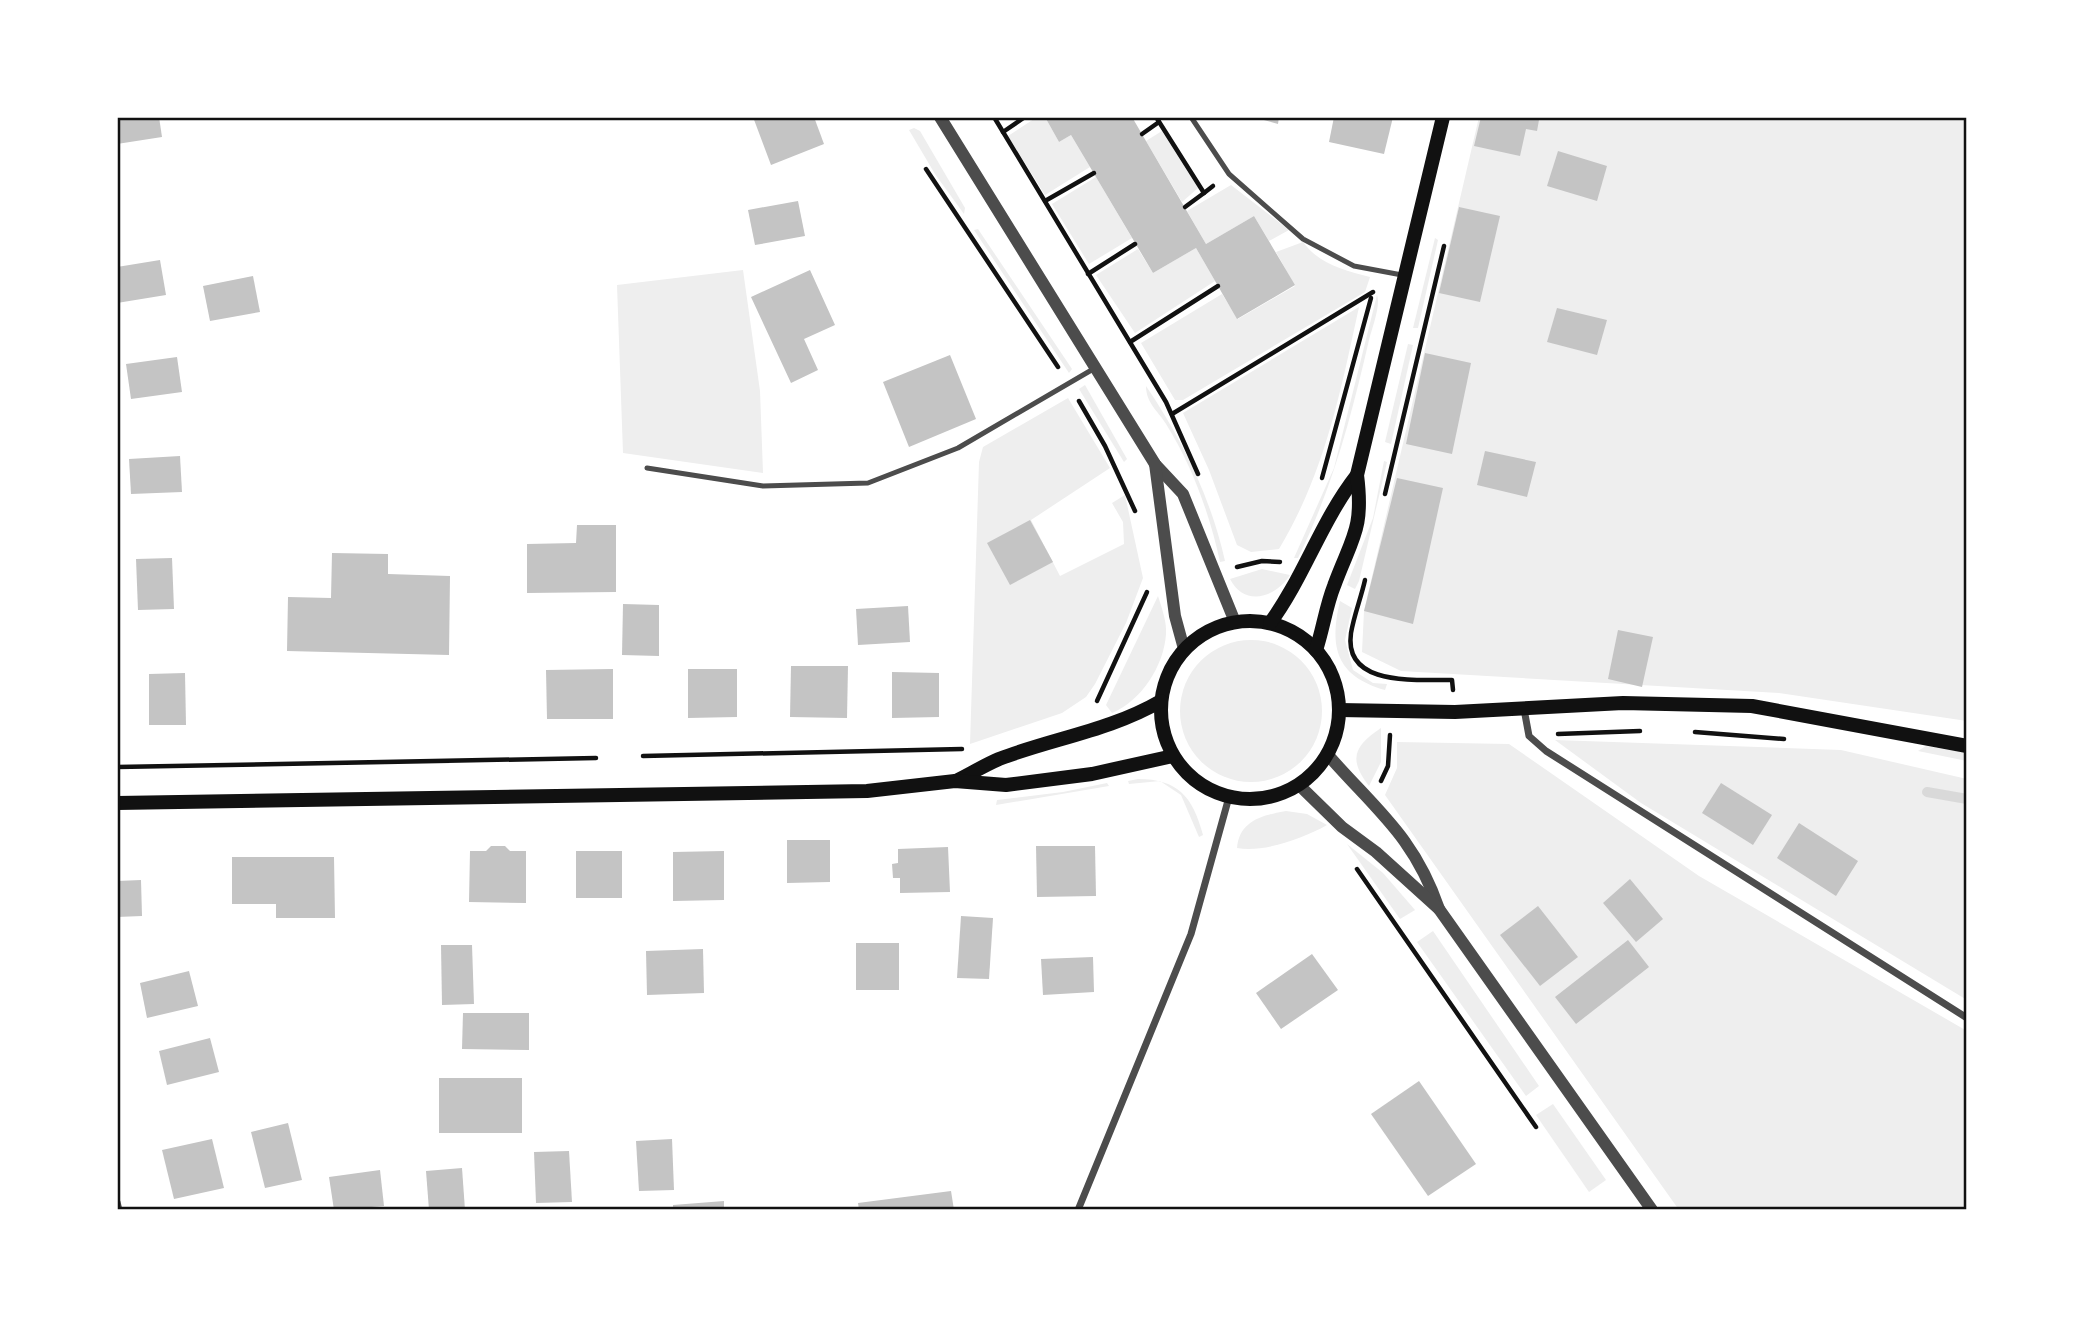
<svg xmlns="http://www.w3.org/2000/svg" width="2084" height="1327" font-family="'Archivo Narrow',sans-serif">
	<rect width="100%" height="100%" fill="#fff"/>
	<g fill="#eee">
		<path d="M1037,117H1045L1059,142L1071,135L1090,167L1045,195L1008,136Z"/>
		<path d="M1479,117H1967V721L1779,693L1401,671L1362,652L1364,611Z"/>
		<path d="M914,128L920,131L965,208L964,214L935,174L909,130Z"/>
		<path d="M1162,131L1198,188L1182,202L1146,141Z"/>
		<path d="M1096,177L1132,238L1089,264L1052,204Z"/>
		<path d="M1231,185L1289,230L1269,241L1254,216L1206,244L1187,211Z"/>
		<path d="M978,229L1072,369L1069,373L974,230Z"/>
		<path d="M1435,238L1438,240L1418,328H1413Z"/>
		<path d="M1303,242C1320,265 1344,270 1370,277L1365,292L1183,400H1175L1141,343L1222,294L1238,319L1295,286L1276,252Z"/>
		<path d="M1196,248L1215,281L1135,333L1096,275L1138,249L1153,273Z"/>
		<path d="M743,270L760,391L763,473L623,453L617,285Z"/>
		<path d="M1377,295C1381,305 1372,328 1369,340C1351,418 1333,486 1298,558H1294L1334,468Z"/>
		<path d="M1359,307C1340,394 1325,472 1279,549L1251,552L1237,545L1209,470L1183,413Z"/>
		<path d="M1408,344L1413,345L1391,444L1385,442Z"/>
		<path d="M1085,385L1127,459L1124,462L1079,389Z"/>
		<path d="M1146,386C1182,439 1211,498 1225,561L1220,562C1210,515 1192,465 1166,424C1158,411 1146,403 1146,386Z"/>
		<path d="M1068,398L1110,468L1031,520L1060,576L1124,544L1123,522L1112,503L1125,495L1143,578L1126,623L1095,684L1086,697L1062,713L970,744L979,462L983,447Z"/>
		<path d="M1384,461L1387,462L1359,581L1355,589L1347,585L1373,518Z"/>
		<path d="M1262,569L1290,575C1276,597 1245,608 1230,579Z"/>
		<path d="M1158,596C1162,608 1167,623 1166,634C1164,666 1141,701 1112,713L1106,705Z"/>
		<path d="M1340,601L1352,608L1345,640L1353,670L1373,683L1387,684L1385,690C1336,676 1329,647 1340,601Z"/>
		<circle cx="1251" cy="711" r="71"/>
		<path d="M1381,728V762L1369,786C1348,759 1354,746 1381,728Z"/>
		<path d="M1555,740L1841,750L1967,779V1000L1641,803Z"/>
		<path d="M1397,742L1509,744L1699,876L1967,1031V1210H1679L1385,795L1397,768Z"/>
		<path d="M1926,746L1967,753V761L1918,751Z"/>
		<path d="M1138,779C1178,779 1193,797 1203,835L1199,837L1181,795L1160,781L1129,784L1128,781Z"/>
		<path d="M1107,783L1109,786L996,805L997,800L1063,792Z"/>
		<path d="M1286,811L1307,814L1327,825C1304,838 1264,853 1237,848C1239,821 1263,815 1286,811Z"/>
		<path d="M1347,844L1383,873L1415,910L1400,919Z"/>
		<path d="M1433,931L1539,1086L1526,1096L1417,942Z"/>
		<path d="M1553,1104L1606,1180L1589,1192L1536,1115Z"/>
	</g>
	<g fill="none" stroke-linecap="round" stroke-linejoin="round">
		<path stroke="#d9d9d9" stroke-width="10" d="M1927,792L1967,799"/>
	</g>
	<g fill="#c4c4c4">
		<path d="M117,117H159L162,137L117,144Z"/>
		<path d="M753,117H814L824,144L771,165Z"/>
		<path d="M1045,117H1132L1206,244L1254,216L1295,285L1237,319L1196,248L1153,273L1071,135L1059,142Z"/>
		<path d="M1253,117H1279L1278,124Z"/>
		<path d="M1334,117H1393L1384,154L1329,142Z"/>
		<path d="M1481,117H1529L1539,120L1537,131L1526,129L1520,156L1474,146Z"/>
		<path d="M1558,151L1607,166L1597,201L1547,186Z"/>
		<path d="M798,201L805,236L755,245L748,210Z"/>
		<path d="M1459,207L1500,216L1480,302L1439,293Z"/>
		<path d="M160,260L166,295L117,303V267Z"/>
		<path d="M810,270L835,325L804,339L818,370L791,383L751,297Z"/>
		<path d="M253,276L260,312L210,321L203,286Z"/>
		<path d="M1557,308L1607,320L1597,355L1547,342Z"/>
		<path d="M1425,353L1471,363L1452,454L1406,444Z"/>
		<path d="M950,355L976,419L909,447L883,382Z"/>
		<path d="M177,357L182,392L131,399L126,364Z"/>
		<path d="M1485,451L1536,462L1527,497L1477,485Z"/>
		<path d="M180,456L182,492L131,494L129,459Z"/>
		<path d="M1397,478L1443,488L1413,624L1364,611Z"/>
		<path d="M1030,520L1053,562L1010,585L987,543Z"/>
		<path d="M577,525H616V592L527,593V544L576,543Z"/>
		<path d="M332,553L388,554V574L450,576L449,655L287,651L288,597L331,598Z"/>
		<path d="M172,558L174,609L138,610L136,559Z"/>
		<path d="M623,604L659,605V656L622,655Z"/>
		<path d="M908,606L910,642L858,645L856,609Z"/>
		<path d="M1618,630L1653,637L1642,687L1608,679Z"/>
		<path d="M791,666H848L847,718L790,717Z"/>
		<path d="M613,669V719H547L546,670Z"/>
		<path d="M688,669H737V717L688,718Z"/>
		<path d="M892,672L939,673V717L892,718Z"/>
		<path d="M185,673L186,725H149V674Z"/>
		<path d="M1721,783L1772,815L1753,845L1702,813Z"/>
		<path d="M1799,823L1858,861L1836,896L1777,858Z"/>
		<path d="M787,840H830V882L787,883Z"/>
		<path d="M491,846H505L510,851H526V903L469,902L470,851H486Z"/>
		<path d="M1036,846H1095L1096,896L1037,897Z"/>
		<path d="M948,847L950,892L900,893V878H893L892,864L898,863V849Z"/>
		<rect x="576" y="851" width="46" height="47"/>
		<path d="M724,851V900L673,901V852Z"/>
		<path d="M232,857H334L335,918H276V904H232Z"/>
		<path d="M1630,879L1663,919L1636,942L1603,903Z"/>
		<path d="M141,880L142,916L117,917V881Z"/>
		<path d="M1538,906L1578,957L1540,986L1500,935Z"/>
		<path d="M961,916L993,918L989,979L957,978Z"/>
		<path d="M1628,940L1649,967L1576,1024L1555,997Z"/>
		<rect x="856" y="943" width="43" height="47"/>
		<path d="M441,945H472L474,1004L442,1005Z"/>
		<path d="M703,949L704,993L647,995L646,951Z"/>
		<path d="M1312,954L1338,990L1281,1029L1256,993Z"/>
		<path d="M1093,957L1094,992L1043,995L1041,959Z"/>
		<path d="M189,971L198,1006L147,1018L140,983Z"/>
		<path d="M463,1013H529V1050L462,1049Z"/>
		<path d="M210,1038L219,1072L167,1085L159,1051Z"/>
		<rect x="439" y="1078" width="83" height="55"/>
		<path d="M1419,1081L1476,1164L1428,1196L1371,1114Z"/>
		<path d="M288,1123L302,1180L265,1188L251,1132Z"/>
		<path d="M212,1139L224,1188L174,1199L162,1150Z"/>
		<path d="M672,1139L674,1190L639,1191L636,1141Z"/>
		<path d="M569,1151L572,1202L536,1203L534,1152Z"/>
		<path d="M462,1168L465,1210H429L426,1171Z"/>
		<path d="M380,1170L384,1206L334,1210L329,1177Z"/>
		<path d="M951,1191L954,1210H859L858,1203Z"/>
		<path d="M724,1201V1210H673V1205Z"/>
	</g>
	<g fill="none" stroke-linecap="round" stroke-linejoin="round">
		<g stroke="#111" stroke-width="4.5">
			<path d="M994,117L1166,402L1198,474"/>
			<path d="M1156,117L1204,193L1213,186"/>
			<path d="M1003,132L1025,117"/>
			<path d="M1142,134L1159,122"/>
			<path d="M926,169L1058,367"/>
			<path d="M1045,201L1094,173"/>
			<path d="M1185,207L1204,193"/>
			<path d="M1088,274L1135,244"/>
			<path d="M1130,342L1218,286"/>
			<path d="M1079,401L1105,446L1135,511"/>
			<path d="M1172,414L1373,292"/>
			<path d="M1322,478L1371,298"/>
			<path d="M1385,494L1444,246"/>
			<path d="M1237,567L1262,561L1280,562"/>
			<path d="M1365,580C1361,598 1354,615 1351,633C1343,688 1419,679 1452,680L1453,690"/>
			<path d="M1097,701L1147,592"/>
			<path d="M1695,732L1784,739"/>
			<path d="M1558,734L1640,731"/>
			<path d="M643,756L962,749"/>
			<path d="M117,767L596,758"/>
			<path d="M1381,781L1388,766L1390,735"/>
			<path d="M1357,869L1536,1127"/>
		</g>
		<g stroke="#4c4c4c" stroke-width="5">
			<path d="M1191,117L1229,174L1303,239L1354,266L1402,275"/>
			<path d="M647,468L763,486L868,483L958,448L1095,368"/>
		</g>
		<g stroke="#4c4c4c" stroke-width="7">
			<path d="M1524,709L1529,736L1546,751L1967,1018"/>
			<path d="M117,1202L119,1210"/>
			<path d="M1078,1210L1191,934L1229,797"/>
		</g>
		<g stroke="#4c4c4c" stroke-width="12">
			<path d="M940,117L1155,464L1183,494L1235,622"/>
			<path d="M1155,464L1175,616L1184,649"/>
			<path d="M1328,755C1376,810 1414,836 1439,909"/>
			<path d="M1299,785L1342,827L1376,852L1439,909L1652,1210"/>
		</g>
		<g stroke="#111" stroke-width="14">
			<circle cx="1250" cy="710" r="89"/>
			<path d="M1270,623C1304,577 1321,521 1357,475"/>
			<path d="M1316,650C1323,629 1326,606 1334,586C1352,537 1364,530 1357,475L1443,117"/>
			<path d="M1339,710L1455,712L1623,703L1752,706L1967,746"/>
			<path d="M956,781C970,774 985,765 999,759C1054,738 1109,731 1161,701"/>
			<path d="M117,803L867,791L955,781L1006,785L1092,774L1173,756"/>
		</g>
	</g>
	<rect width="2084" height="1327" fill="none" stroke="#ffffff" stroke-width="238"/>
	<rect x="119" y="119" width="1846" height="1089" fill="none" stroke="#111" stroke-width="2.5"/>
</svg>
